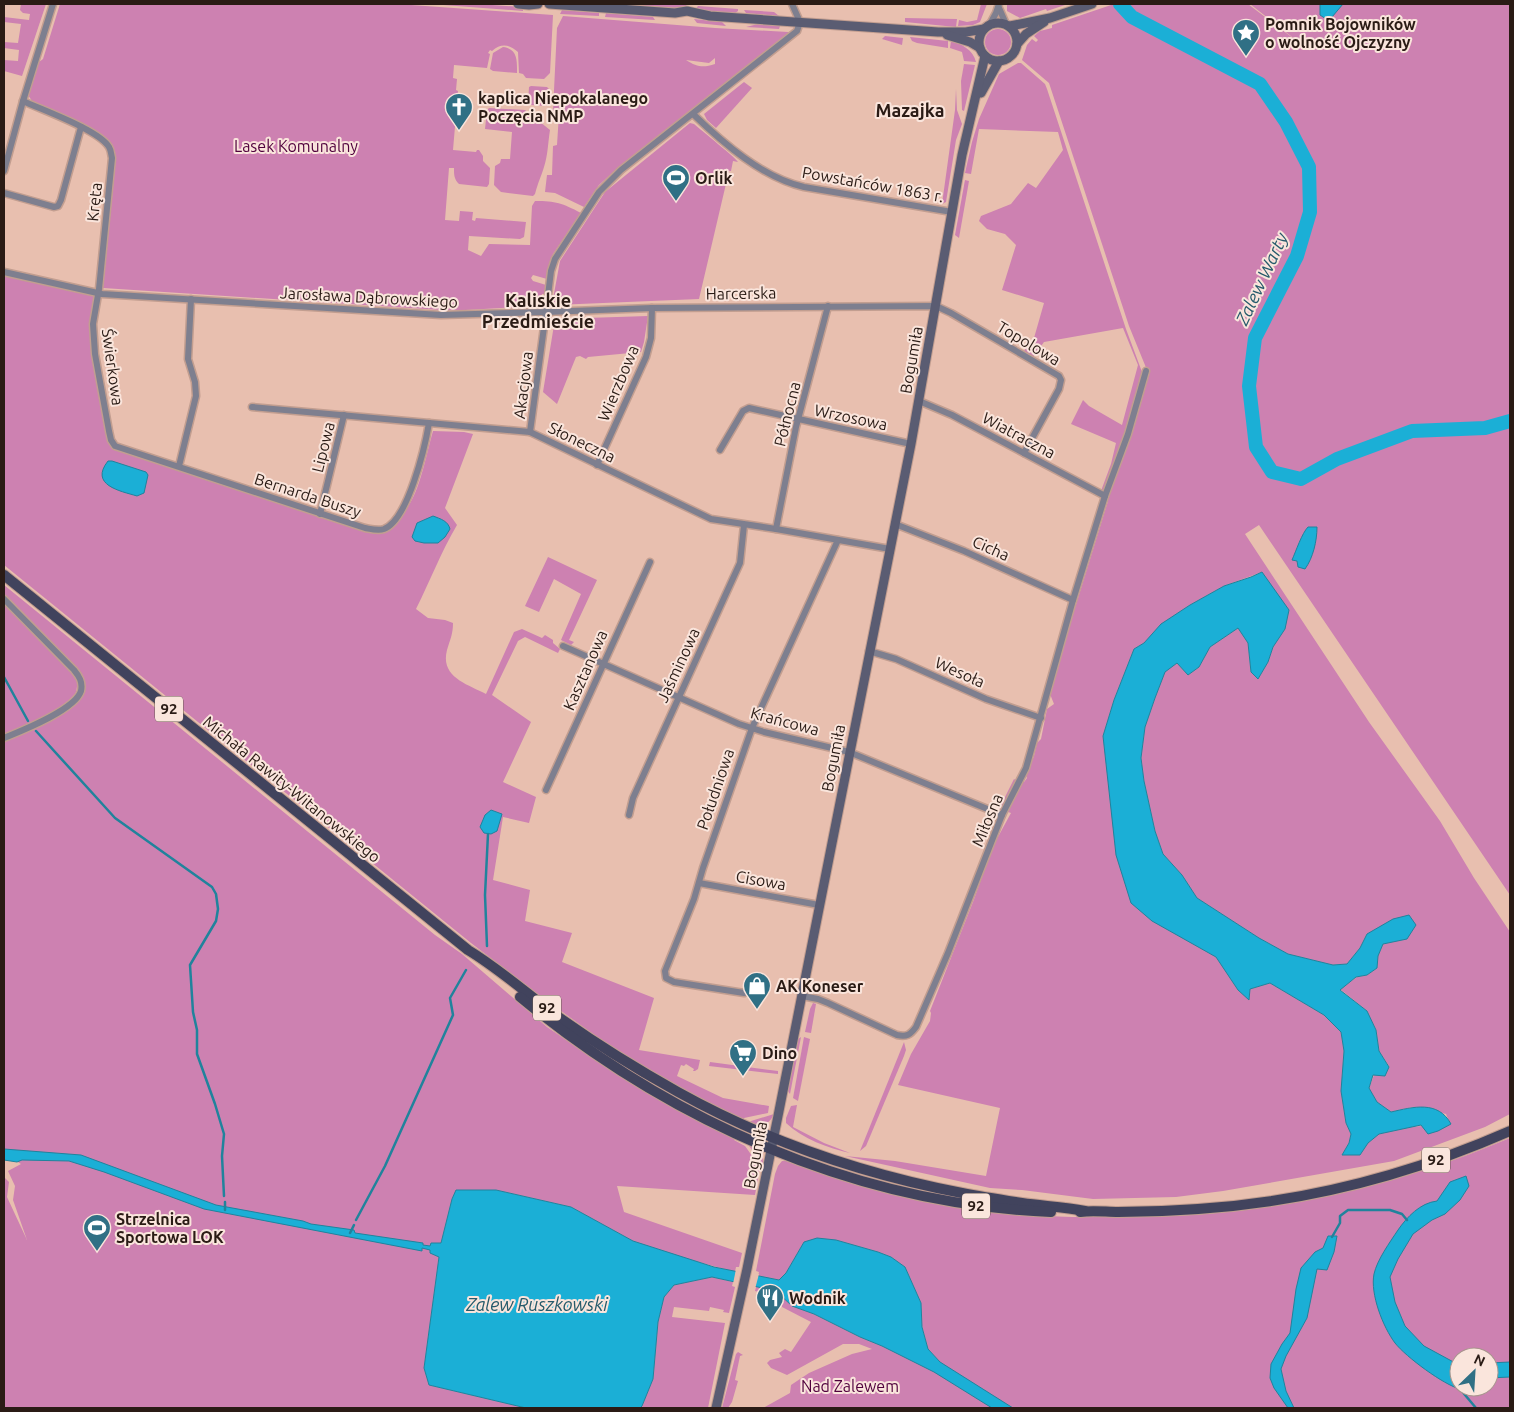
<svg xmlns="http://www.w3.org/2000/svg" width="1514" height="1412" font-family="Ubuntu,sans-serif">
	<rect width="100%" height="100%" fill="#e8bfaf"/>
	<g fill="#cd81b1" fill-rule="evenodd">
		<path d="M21,4H46L22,76L4,71V60L18,61L19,50L4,48V42L18,43L21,24L4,22V17L29,20L30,14L23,13L20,10Z"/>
		<path d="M60,4H397L553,15L550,73L544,79L526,78L523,74L519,73L518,52C509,44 501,43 492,51L490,50L488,53L490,54L487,68L454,65L453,78L457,79L456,90L458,91L453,150L476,152L477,150H479L483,156V161L490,168L489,184L487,187L459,184C454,179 454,175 454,168H449L445,220L459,221L460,211L473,212L472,220L475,221L476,218L526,222L524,237L520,239L469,236L468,250L481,256L489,244L530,245L532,206L535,201C556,201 562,203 581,213L553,254L547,279L533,275L531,278L533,281L546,285L544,294H542L539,304L537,306L466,310H441L103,288L116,157L112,146L80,124L32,101L28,95L39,62L43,59Z"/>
		<path d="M430,4H478L523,7V11Z"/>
		<path d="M618,4L686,5L689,9Z"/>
		<path d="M981,4H987L980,22L973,25L958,26L959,20L967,22L977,20Z"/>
		<path d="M1007,4H1068L1047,11L1046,9L1020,18L1007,11Z"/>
		<path d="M1114,4H1248L1314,54L1250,4H1510V895L1259,525L1245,534L1369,722L1440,821L1474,878L1510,932V1114L1485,1127L1394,1161L1223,1191L1176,1197L1093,1199L1022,1190L990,1188L845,1156L895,1161L986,1176L1000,1108L898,1085L911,1054L930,1021L931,1013L930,1011L973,902L993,846L1011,813L999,809L1014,779L1019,782H1024L1027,778L1026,776L1034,756L1037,743L1041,739L1047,709L1054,704L1050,694L1070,624L1108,501L1105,496L1147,370L1129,326L1049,83L1022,60L1027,45L1032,39L1036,42L1038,40L1034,36L1040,31L1052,28V25ZM1262,572L1285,629L1273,647L1268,662L1258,679L1251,672L1248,643L1238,628L1210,647L1199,667L1188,675L1177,663L1165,671L1155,698L1145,727L1141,758L1144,781L1155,831L1163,854L1182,875L1197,898L1259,938L1288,954L1333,965L1347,964L1360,948L1367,934L1383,944L1378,956L1377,968L1367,975L1357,977L1340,989L1367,1011L1376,1030L1379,1051L1389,1066L1385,1076L1374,1075L1369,1088L1377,1102L1391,1112L1413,1107L1446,1114L1450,1124L1409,1127L1379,1134L1368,1143L1360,1155H1342L1349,1143L1351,1134L1346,1123L1341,1091L1344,1051L1341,1032L1324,1015L1270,983L1250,989L1249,999L1238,990L1216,957L1189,940L1108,775L1103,736L1114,700L1134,649L1144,643L1177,614L1190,605L1224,586Z"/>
		<path d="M698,6L738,9V11L735,13L695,10Z"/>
		<path d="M562,10L599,13V16L560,14Z"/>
		<path d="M744,10L774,12L779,16L746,13Z"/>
		<path d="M606,13L653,17L655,20L605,17Z"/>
		<path d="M563,16L715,28L788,32V34L611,174L599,185L584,207L555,193L545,192L547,175H552L553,146L557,145L559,114L553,111L557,28ZM715,58V64C703,68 697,67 686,60L709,63Z"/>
		<path d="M905,18L957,19L956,27L905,22Z"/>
		<path d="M694,19L722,22L726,26L697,23Z"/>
		<path d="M758,24L780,26L779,29L746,27Z"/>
		<circle cx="998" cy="42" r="13"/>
		<path d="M885,36L903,38L902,45L882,39Z"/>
		<path d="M910,37L948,41V48L917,43L912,41Z"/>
		<path d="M951,41C962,44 973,50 976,62L964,61L962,52L950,48Z"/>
		<path d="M503,47C518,49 517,61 517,73L493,71L490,69L493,53Z"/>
		<path d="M1018,63H1021L1045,84L1047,89L1126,329L1142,372L1125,440L1106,488L1101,491L1111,464L1116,443L1071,424L1083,400L1089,406L1122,425L1138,365L1123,328L1044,342L1033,357L1024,351L1034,338L1044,303L1002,290L1016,245L1005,234L987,229L979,221L981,216L1011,204L1028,183L1036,188L1063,150L1058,132L979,129L971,174L965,173L972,142L979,119L999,74Z"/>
		<path d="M964,64L975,65L964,111L962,110L961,81Z"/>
		<path d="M744,82L752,88L716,128L707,120L704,114Z"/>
		<path d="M531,86L547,87L549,89V104L546,106L531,105L528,104L529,87Z"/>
		<path d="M956,89L957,110L962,124L956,140L946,202L942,204L955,110Z"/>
		<path d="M489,108L525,110L550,130C548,142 548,155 544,167C541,177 538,182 535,194L533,196L501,192L494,185L495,166L500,163L501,159H510L512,132L485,129L487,110Z"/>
		<path d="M690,123L694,124C702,131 736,158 738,162L733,161L731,171H729L699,299L555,305L553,303V299L560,261L605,192Z"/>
		<path d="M965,180L969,181L959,238L955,235Z"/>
		<path d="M4,276L94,296L91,326L109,441L375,532C384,526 397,520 404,512C420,493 426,455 433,431L464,432L473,434L445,508L457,525C441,552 430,581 416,609L428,618L445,620L453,623C453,634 450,640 447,650C440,677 467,684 486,694L514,632L522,629L542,638L545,635L553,640V643L560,649L558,653L525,637L518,641L492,695L531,722L503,782L536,797L529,823L503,817L493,880L530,890L525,921L572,933L562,962L654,998L639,1050L700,1060L698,1069L695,1071H693L694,1069L686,1064L684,1066L681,1065L677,1076L723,1098L769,1106L768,1113L744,1118L743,1121L663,1079L600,1039L539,995L471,943L4,565Z"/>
		<path d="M648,316L644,342L641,352L588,357L586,359L580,356L576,357L557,404L543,392L555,319Z"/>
		<path d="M548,557L597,580L569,640L574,642L571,645L561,640L581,594L554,579L539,612L525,606Z"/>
		<path d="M4,585L435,935L462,954L547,1027L575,1046L620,1076L668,1105L735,1137L734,1140L745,1146L760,1167L755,1195L617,1186L624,1212L742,1253L739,1267H736L735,1272L673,1255L633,1241L571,1207L496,1190H457L452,1199L441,1243L424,1368L429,1385L526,1408H4V1177L9,1182L7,1197L27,1240L13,1200L15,1186L8,1171L21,1164L10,1157L9,1150L4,1149V742L51,717L78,699L84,686L42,635L4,595Z"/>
		<path d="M4,604L21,620L78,680C77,684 77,689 76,692C71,704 17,734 4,741Z"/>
		<path d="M813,1003L816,1004L811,1033L805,1032L810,1009Z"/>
		<path d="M801,1037L790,1094L788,1091L798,1039Z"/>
		<path d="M804,1037L810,1039L798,1101L793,1098Z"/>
		<path d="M904,1042L906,1050L904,1056L866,1146L860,1151Z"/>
		<path d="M710,1062L778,1071V1074L709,1066Z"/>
		<path d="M797,1105L793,1127L824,1143L850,1153C828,1148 803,1139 786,1123V1118L791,1106Z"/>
		<path d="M774,1114C770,1124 760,1128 750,1124L751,1121Z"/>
		<path d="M1510,1138V1408H763L790,1393L791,1385L809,1373L852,1354L872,1349L859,1344H843L787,1375L771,1368L767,1363L770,1360L782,1357L779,1353L785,1349L791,1352L811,1322L782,1307V1304L775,1296L755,1291L756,1287L776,1291L792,1306L814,1314L860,1337L882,1346L940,1362L928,1349L922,1326L921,1303L905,1267L891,1257L878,1252L836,1240L804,1242L786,1273L779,1280L758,1276L759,1272L756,1271L775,1174L778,1166L782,1161H792L809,1167C858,1177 908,1188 957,1198C981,1203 1006,1210 1031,1214C1058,1218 1086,1217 1114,1217C1253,1219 1382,1192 1510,1138ZM1459,1357H1489V1387H1459Z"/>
		<path d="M748,1144C759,1146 764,1156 763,1167Z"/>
		<path d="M712,1277L733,1282L732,1286L735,1287L729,1313L723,1312L724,1310L710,1307L709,1311L674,1307L672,1317L725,1323L708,1408H640L642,1406L653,1379L658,1322L664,1297L674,1285Z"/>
		<path d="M738,1352L743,1355L740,1356L735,1380L738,1381L732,1402L728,1408H722L736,1354Z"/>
	</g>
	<g fill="#1bafd6" stroke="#20839c">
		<path d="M1320,4H1343L1332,17L1326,19L1320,15Z"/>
		<path d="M108,461H112L146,472L148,475L144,493L137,496C120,491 89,485 108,461Z"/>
		<path d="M433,516C441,519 448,521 450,529L445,537L438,543H424L415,541L412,537L417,523Z"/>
		<path d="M1308,527H1317C1317,541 1313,558 1305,569L1298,567L1297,561L1292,560C1296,551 1302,533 1308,527Z"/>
		<path d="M1262,572L1289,610L1285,629L1273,647L1268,662L1258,679L1251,672L1248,643L1238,628L1210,647L1199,667L1188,675L1177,663L1165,672L1155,698L1145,727L1141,758L1144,781L1155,831L1163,854L1182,875L1197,898L1259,938L1288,954L1333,965L1347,964L1360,948L1367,934L1393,919L1409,915L1416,925L1407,939L1383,944L1378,956L1377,968L1367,975L1356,977L1340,990L1367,1011L1376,1030L1379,1051L1389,1067L1385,1076L1373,1075L1369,1088L1377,1102L1391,1112C1413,1107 1438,1100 1451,1124L1438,1131L1428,1134L1421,1125L1379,1134L1368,1143L1360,1155H1342L1349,1143L1351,1134L1346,1123L1341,1091L1344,1051L1341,1032L1324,1015L1270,983L1250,989L1249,1000L1238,990L1216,957L1152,921L1131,903L1116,855L1103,736L1114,700L1134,649L1144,643L1161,624L1190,605L1224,586L1251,577Z"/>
		<path d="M491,810L502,814L497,831L491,834L484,833L480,827L485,815Z"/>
		<path d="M4,1149L81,1155L216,1205L303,1221L311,1224L354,1230L355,1233L423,1243V1245L430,1246L431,1243H441L452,1199L456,1190H496L571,1207L633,1241L714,1267L779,1280L786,1273L804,1242L817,1238L836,1240L878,1252L891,1257L905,1267L921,1303L922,1327L928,1349L940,1362L1013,1408H992L934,1372L882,1346L860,1337L814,1314L792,1306L776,1291L712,1277L674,1285L664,1297L658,1322L653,1379L642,1406L640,1408H526L429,1385L424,1368L439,1257L430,1253V1250L422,1248V1251L204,1209L104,1172L69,1161L22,1160L17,1162L4,1160Z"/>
		<path d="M1466,1176L1469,1186L1460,1200L1445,1214L1432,1220L1413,1234L1398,1259L1390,1277L1395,1302L1405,1326L1424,1346L1459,1365V1387H1464L1460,1389C1444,1385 1406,1357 1395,1343C1383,1327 1370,1294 1374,1274C1377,1260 1390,1242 1398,1230C1407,1217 1420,1203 1437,1201L1450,1182Z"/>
		<path d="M1328,1236H1337L1334,1252L1327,1270L1317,1269L1307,1318L1286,1356L1281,1369L1286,1391L1294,1408H1288L1274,1388L1270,1378L1271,1364L1282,1344L1290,1333L1296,1289L1301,1268L1315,1252L1323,1248Z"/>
		<path d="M1510,1362V1377L1489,1378V1363Z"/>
	</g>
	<path fill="#e8bfaf" d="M736,1269L759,1274L755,1289L733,1284Z"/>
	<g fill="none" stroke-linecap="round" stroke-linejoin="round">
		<g stroke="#20839c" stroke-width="2.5">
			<path d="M4,677L28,721"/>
			<path d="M36,731L115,818L212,887L216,894L218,909L216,921L190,965L193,1012L197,1030V1054L215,1104L224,1134L222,1156L224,1196"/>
			<path d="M487,946L485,895L488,834"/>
			<path d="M225,1202V1210"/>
			<path d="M356,1220L385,1166L453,1015L450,998L466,970"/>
			<path d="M350,1233L354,1225"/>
			<path d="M1332,1237L1340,1223V1216L1348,1210H1390L1402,1214L1407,1220"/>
			<path d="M1460,1389L1476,1408"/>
		</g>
		<path stroke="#1bafd6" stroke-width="14" d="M1120,4L1132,17L1260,84L1286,122L1309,167L1310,212L1297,256L1255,338L1249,386L1256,447L1272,472L1301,479L1337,459L1412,431L1485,428L1510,421"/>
		<defs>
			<g id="street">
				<path d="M999,8L1006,24"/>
				<path d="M990,24L996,13L999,4"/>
				<path d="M23,101C42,110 99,130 109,147C111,150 111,154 112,158L99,289L93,324L95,354L109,431L111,440L115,446L365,528C371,529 378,531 384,529C408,520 425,447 429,423"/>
				<path d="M693,114C723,143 763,178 804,187L952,212"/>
				<path d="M4,171L23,101L53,4"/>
				<path d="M4,193L54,207L58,206L61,200L81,127"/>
				<path d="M4,272L102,294L441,315L546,312L551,271L555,259L599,192L621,170L797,31L800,22L792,4"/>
				<path d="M919,401L952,415L1105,496"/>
				<path d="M252,407L530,432L711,519L776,529L890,549"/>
				<path d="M530,432L546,312L652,308L936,306L951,313L1059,376L1061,380L1059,389L1024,453"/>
				<path d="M720,450L743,411L749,408L911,444"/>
				<path d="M597,465L646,357L651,338L652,308"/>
				<path d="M179,466L196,396L195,382L188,359L191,299"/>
				<path d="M320,514L344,415"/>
				<path d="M895,524L964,551L1073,600"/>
				<path d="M776,529L796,427L828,306"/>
				<path d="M4,599L74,670C79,676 83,682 81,691C75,710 21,731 4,738"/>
				<path d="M563,646L739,724L764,732L849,752L1002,815"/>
				<path d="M869,651L896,659L986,699L1041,718"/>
				<path d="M546,790L650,562"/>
				<path d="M629,815L633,798L740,563L744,525"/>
				<path d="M699,883L819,905"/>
				<path d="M744,993L674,982L666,978L665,971L694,899L703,868L752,728L838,540"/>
				<path d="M802,996L818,999L828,1003L897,1035C907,1037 910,1035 916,1027L948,953L1002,815L1026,768L1073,600L1105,496L1128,434L1146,371"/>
			</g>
			<g id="secondary">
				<path d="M518,4L529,5L538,4"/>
				<path d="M549,4L675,13L687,11L710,16L938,32H966L984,29"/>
				<circle cx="998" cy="42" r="19"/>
				<path d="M1010,26L1050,18L1092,4"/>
				<path d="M947,35L970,42L980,48"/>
				<path d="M1017,44L1026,34L1044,22"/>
				<path d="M981,93L999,61"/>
				<path d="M716,1408L747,1269L779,1111L911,444L962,155L985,56"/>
			</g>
			<g id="primary">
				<path d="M4,575L468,950C498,968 525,992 553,1013C593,1042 635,1068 678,1092C766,1141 863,1174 962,1193C982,1197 1002,1200 1022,1203C1043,1206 1064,1207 1085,1211"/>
				<path d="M520,997C670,1121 855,1204 1051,1212"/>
				<path d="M1080,1212C1093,1210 1106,1212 1118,1212C1145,1212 1171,1211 1198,1209C1306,1202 1412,1174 1510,1131"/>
			</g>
		</defs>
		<use href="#street" stroke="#c29e90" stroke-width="9"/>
		<use href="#secondary" stroke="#c29e90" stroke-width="11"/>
		<use href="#primary" stroke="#c29e90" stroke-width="12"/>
		<use href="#street" stroke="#7e7f8f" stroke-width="6"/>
		<use href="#secondary" stroke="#5a5c72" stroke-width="9"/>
		<use href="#primary" stroke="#41435d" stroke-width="10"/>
	</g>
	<defs>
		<symbol id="sight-pin" viewBox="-11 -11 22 30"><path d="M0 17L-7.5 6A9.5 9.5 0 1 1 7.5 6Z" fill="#307085" stroke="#fae5dc"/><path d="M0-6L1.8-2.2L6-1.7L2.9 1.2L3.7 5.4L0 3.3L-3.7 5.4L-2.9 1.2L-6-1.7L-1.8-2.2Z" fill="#fff"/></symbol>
		<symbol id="church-pin" viewBox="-11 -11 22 30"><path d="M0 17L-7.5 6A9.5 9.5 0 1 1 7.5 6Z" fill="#307085" stroke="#fae5dc"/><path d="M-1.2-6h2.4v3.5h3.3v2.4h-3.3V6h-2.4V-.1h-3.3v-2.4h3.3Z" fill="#fff"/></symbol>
		<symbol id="stadium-pin" viewBox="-11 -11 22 30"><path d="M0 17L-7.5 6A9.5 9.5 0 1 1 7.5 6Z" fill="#307085" stroke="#fae5dc"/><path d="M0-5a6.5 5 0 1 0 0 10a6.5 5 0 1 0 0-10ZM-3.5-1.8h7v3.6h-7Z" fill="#fff"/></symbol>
		<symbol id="shop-pin" viewBox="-11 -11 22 30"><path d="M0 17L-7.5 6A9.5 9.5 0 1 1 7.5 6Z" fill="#307085" stroke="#fae5dc"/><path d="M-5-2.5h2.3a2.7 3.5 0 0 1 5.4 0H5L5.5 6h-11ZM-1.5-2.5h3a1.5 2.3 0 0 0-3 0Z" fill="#fff"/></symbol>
		<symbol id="supermarket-pin" viewBox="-11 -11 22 30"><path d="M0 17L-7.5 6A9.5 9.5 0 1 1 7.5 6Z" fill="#307085" stroke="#fae5dc"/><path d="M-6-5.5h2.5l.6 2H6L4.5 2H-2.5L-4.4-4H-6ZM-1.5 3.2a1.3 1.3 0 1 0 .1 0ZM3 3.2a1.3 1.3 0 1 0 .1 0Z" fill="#fff"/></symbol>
		<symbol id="restaurant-pin" viewBox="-11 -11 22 30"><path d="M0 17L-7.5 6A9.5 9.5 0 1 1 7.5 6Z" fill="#307085" stroke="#fae5dc"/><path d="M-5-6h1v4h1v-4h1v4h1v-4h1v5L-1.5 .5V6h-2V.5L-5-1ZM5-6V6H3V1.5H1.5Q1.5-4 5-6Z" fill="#fff"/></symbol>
	</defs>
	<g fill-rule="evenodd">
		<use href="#sight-pin" x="1230" y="17" width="32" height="43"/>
		<use href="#church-pin" x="443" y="91" width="32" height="43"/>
		<use href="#stadium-pin" x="660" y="162" width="32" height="43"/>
		<use href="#shop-pin" x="741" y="970" width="32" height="43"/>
		<use href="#supermarket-pin" x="727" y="1037" width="32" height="43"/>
		<use href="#stadium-pin" x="81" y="1212" width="32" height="43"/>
		<use href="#restaurant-pin" x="754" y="1282" width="32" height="43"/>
	</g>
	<g text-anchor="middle" stroke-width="4" stroke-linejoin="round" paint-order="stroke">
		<g fill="#fae5dc" stroke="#685851" stroke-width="1">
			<rect x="155" y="696.5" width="28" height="25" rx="4"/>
			<rect x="533" y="995.5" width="28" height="25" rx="4"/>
			<rect x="1422" y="1147.5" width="28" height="25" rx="4"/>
			<rect x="962" y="1193.5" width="28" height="25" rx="4"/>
		</g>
		<g font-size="15" font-weight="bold" fill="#2a1b15">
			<text x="169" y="714">92</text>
			<text x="547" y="1013">92</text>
			<text x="1436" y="1165">92</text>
			<text x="976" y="1211">92</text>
		</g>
		<g font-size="16" font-weight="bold" fill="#2a1b15" stroke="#fae5dc" text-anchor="start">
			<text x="1265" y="30">Pomnik Bojowników<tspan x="1265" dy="18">o wolność Ojczyzny</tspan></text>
			<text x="478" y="104">kaplica Niepokalanego<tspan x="478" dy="18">Poczęcia NMP</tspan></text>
			<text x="695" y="184">Orlik</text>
			<text x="776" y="992">AK Koneser</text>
			<text x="762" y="1059">Dino</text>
			<text x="116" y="1225">Strzelnica<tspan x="116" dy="18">Sportowa LOK</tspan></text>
			<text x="789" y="1304">Wodnik</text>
		</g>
		<g font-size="16" fill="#50013d" stroke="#fae5dc">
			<text x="296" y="152">Lasek Komunalny</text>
			<text x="850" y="1392">Nad Zalewem</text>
		</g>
		<g font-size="16" fill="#2a1b15" stroke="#fae5dc">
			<text transform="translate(873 184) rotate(10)" y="6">Powstańców 1863 r.</text>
			<text transform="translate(94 202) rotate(-84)" y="6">Kręta</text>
			<text transform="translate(741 293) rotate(-1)" y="6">Harcerska</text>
			<text transform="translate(369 297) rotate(3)" y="6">Jarosława Dąbrowskiego</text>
			<text transform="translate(1029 343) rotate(31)" y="6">Topolowa</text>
			<text transform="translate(911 360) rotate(-80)" y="6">Bogumiła</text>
			<text transform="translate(113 367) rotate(82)" y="6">Świerkowa</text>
			<text transform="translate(618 383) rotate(-67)" y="6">Wierzbowa</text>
			<text transform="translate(523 385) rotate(-83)" y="6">Akacjowa</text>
			<text transform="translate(787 414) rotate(-76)" y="6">Północna</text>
			<text transform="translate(851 417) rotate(12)" y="6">Wrzosowa</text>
			<text transform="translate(1019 435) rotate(28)" y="6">Wiatraczna</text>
			<text transform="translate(582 442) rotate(26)" y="6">Słoneczna</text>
			<text transform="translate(323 447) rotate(-76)" y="6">Lipowa</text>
			<text transform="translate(308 495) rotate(18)" y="6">Bernarda Buszy</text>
			<text transform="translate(991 548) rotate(24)" y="6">Cicha</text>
			<text transform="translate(678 665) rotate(-65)" y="6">Jaśminowa</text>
			<text transform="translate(585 670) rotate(-66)" y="6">Kasztanowa</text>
			<text transform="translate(960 672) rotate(24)" y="6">Wesoła</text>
			<text transform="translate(785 721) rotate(15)" y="6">Krańcowa</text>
			<text transform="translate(833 758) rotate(-79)" y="6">Bogumiła</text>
			<text transform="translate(292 789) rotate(39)" y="6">Michała Rawity-Witanowskiego</text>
			<text transform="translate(715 789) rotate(-71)" y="6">Południowa</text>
			<text transform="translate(987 820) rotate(-67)" y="6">Miłosna</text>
			<text transform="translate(761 880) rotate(10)" y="6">Cisowa</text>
			<text transform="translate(755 1155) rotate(-79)" y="6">Bogumiła</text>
		</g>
		<g font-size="18" font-weight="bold" fill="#2a1b15" stroke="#fae5dc">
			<text x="910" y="117">Mazajka</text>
			<text x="538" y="307">Kaliskie<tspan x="538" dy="21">Przedmieście</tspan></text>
		</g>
		<g font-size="18" font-style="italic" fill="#255a6b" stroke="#fae5dc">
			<text transform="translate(1262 279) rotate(-65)" y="6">Zalew Warty</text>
			<text x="537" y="1311">Zalew Ruszkowski</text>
		</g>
	</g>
	<rect width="1514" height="1412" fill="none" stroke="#2a1b15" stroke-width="10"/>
	<g transform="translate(1474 1372) rotate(25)"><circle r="24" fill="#fae5dc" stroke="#a7948c"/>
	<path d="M0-4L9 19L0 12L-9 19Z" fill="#307085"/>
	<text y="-8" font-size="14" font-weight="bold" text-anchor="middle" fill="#2a1b15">N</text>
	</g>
</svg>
